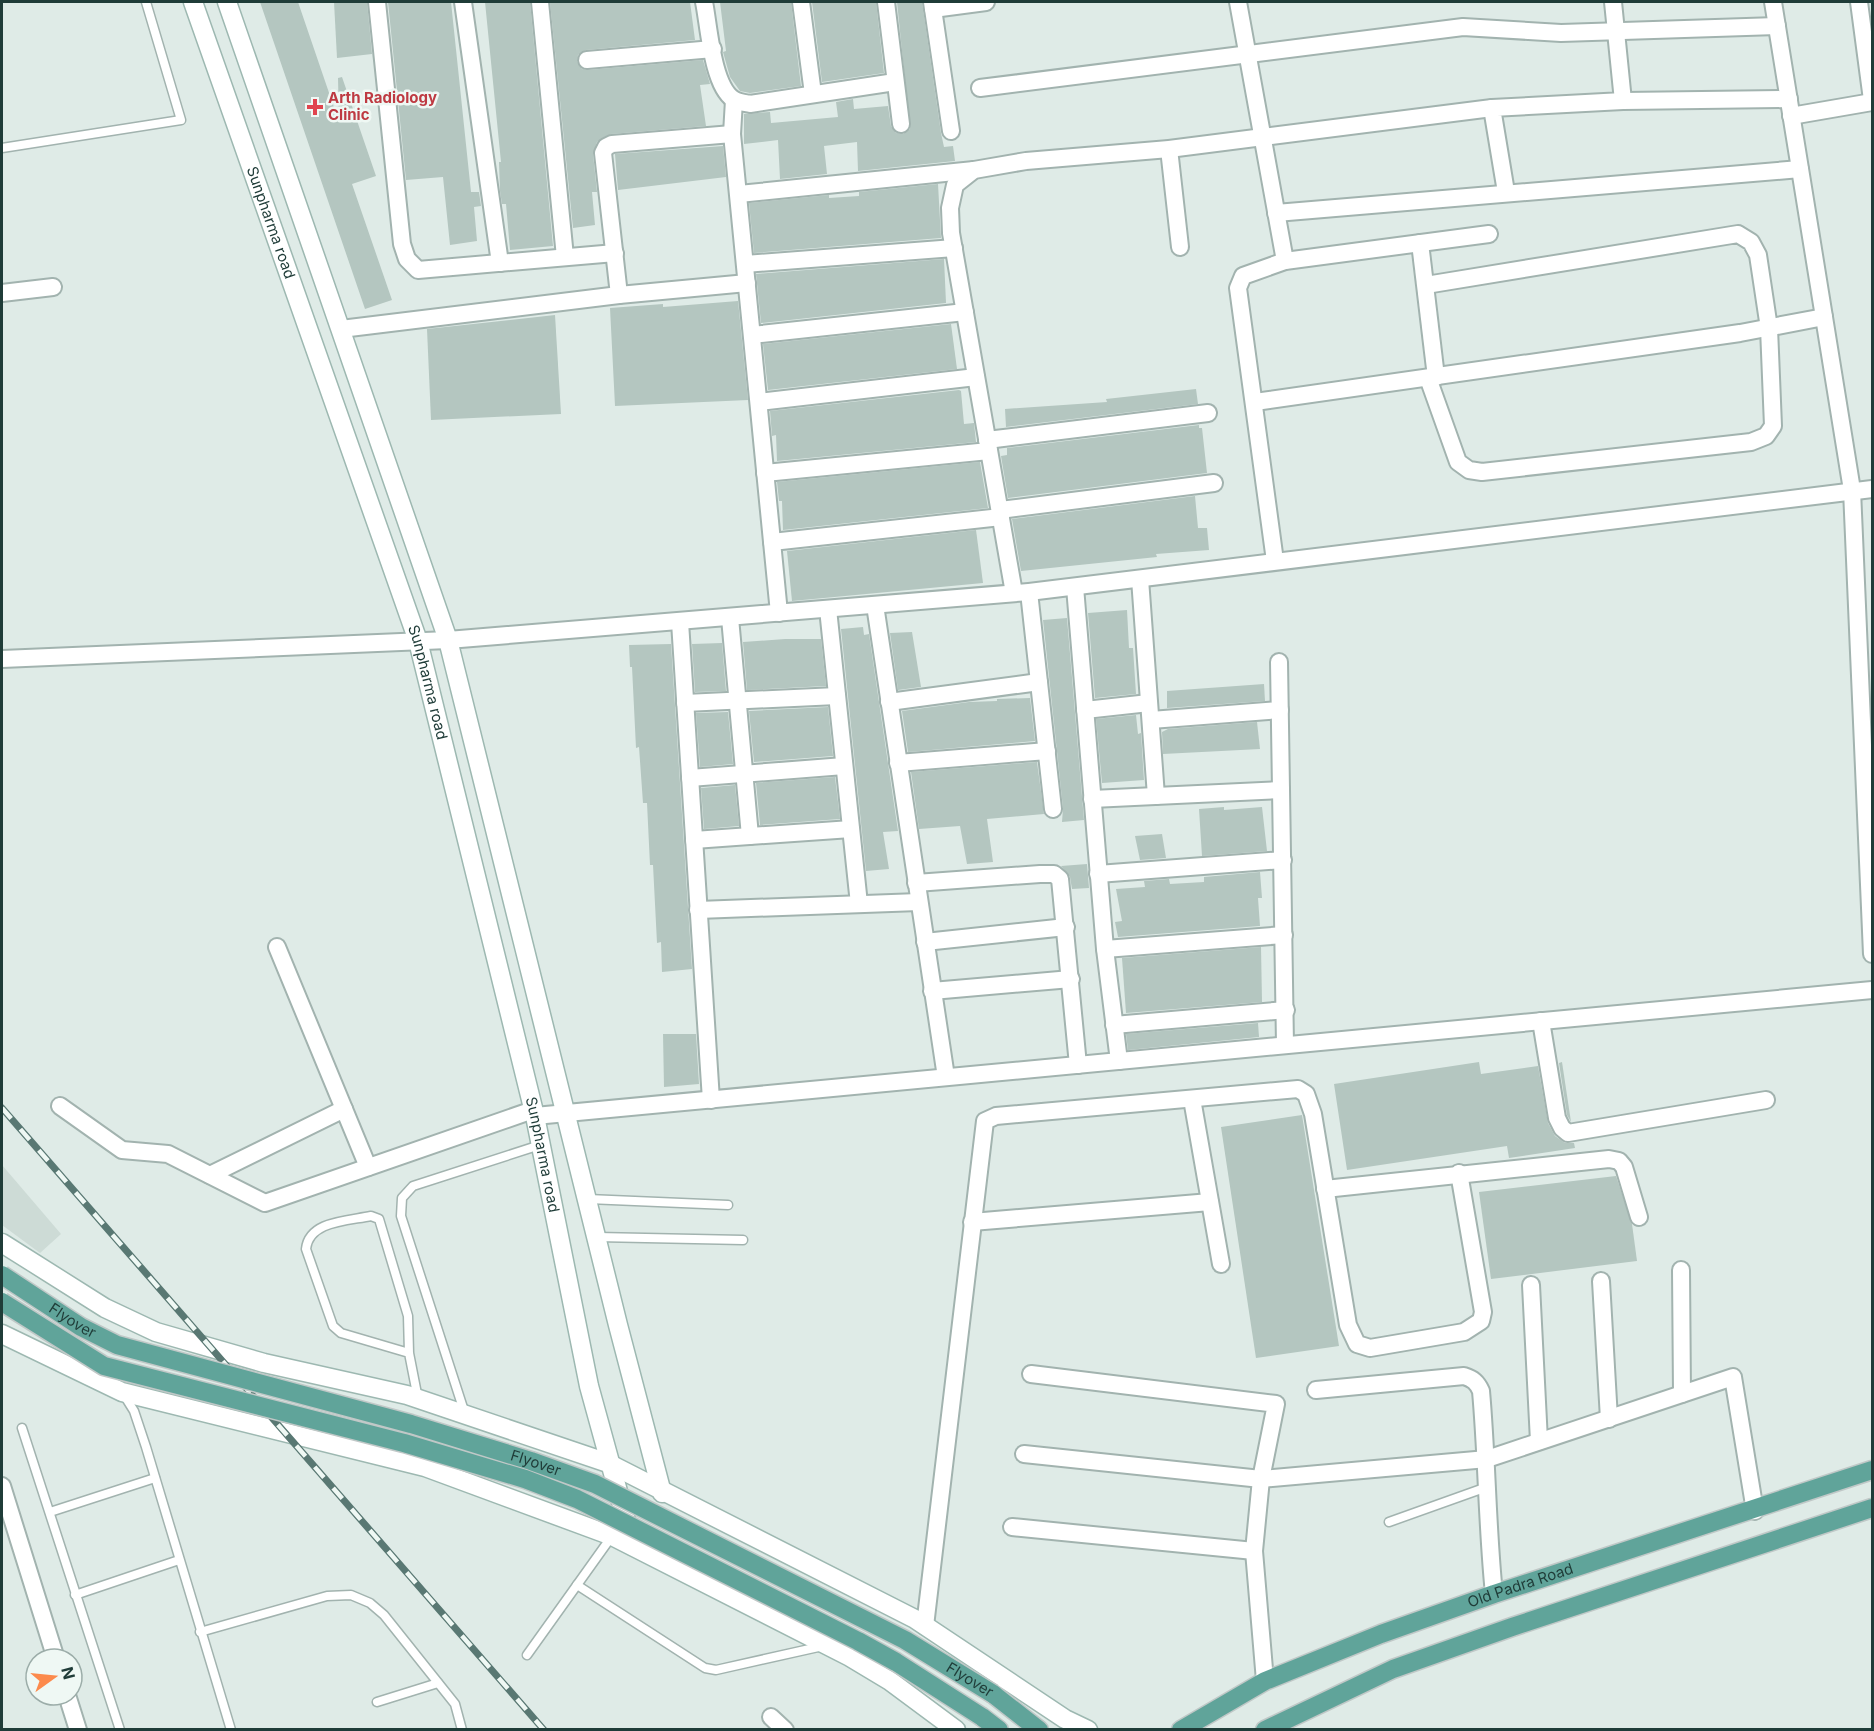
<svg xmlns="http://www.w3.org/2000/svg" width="1874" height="1731" font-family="Inter,sans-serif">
	<rect width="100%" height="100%" fill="#dfebe7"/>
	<path fill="#cddbd6" d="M2,1165L61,1234L40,1253L2,1225Z"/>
	<g fill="#b4c6c0">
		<path d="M260,2H298L339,122L338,78L342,77L376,176L352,184L392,300L365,309Z"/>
		<path d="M334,2H367L372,54L337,58Z"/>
		<path d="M388,2H451L471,192H479L481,206L474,207L477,241L450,245L443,177L406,180Z"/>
		<path d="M485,2H530L553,246L510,250L506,204H502L500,191L499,162H501Z"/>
		<path d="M550,2H690L695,40L586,50L578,55L577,61L582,69L588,70L703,60L710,84L700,85L706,126L611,134L597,142L593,154L597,192H592L595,225L573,228Z"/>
		<path d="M720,2H791L801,86L750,93L740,91L730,77L723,52L726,51Z"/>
		<path d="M812,2H876L884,73L822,82Z"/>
		<path d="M897,2H922L941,133L944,147L953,146L955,161L858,171L857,142L824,146L827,174L780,179L778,140L744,144V114L770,112L771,123L838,117L836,102L853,99L854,109L888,106L891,126L896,133L903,134L910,129Z"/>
		<path d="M723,146L726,177L618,190L615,154Z"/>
		<path d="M938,184L941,238L754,253L749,203L829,195V198L859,196V192Z"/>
		<path d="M944,259L946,303L761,323L756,274Z"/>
		<path d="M738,301L748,400L615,406L610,308L663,304V307Z"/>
		<path d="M555,315L561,414L431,420L427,329Z"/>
		<path d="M951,324L957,369L768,390L763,344Z"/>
		<path d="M1196,389L1198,404L1006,427L1005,409L1107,402L1106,399Z"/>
		<path d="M959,390L961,391L964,424L974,423L976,442L777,461L776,435L772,436L770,411Z"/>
		<path d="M1199,425V428H1202L1207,473L1008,498L1001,456L1007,455V448Z"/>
		<path d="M980,462L988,508L783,530L782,501H779L777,482Z"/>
		<path d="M1195,496L1198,528H1207L1209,550L1156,554L1157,557L1021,571L1012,519Z"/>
		<path d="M976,530L983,583L792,601L787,551Z"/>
		<path d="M1127,610L1129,648H1133L1136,694L1095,698L1088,613Z"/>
		<path d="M1067,618L1084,820L1062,822L1063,808L1043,620Z"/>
		<path d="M863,627L864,635L869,634L898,831L883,832L889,869L866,871L841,629Z"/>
		<path d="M912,632L921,687L898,690L890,633Z"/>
		<path d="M785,639H821L826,686L747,690L743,642Z"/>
		<path d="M722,643L726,691L695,692L692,644Z"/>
		<path d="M671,644L692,969L662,972L661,942L657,943L653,865H650L647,803H643L639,747L636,748L632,667H630L629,645Z"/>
		<path d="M1264,684L1265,701L1167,708V691Z"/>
		<path d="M1030,698L1035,741L908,752L902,711L969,702L997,701V699Z"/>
		<path d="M828,707L833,756L754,762L749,711Z"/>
		<path d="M728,712L733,764L700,767L696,713Z"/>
		<path d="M1136,715L1138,734L1141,733L1144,780L1102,783L1096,719Z"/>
		<path d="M1257,722L1260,749L1163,754L1162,732L1168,729Z"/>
		<path d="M1037,762L1044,814L987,819L993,862L967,864L960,826L919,829L911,772Z"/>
		<path d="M835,777L840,819L760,825L756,783Z"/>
		<path d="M735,785L739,826L704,829L701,788Z"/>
		<path d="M1224,807V810L1262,807L1267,851L1202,856L1199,809Z"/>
		<path d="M1162,834L1166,858L1140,860L1135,836Z"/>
		<path d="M1087,864L1089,888L1072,889L1070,877L1061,866Z"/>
		<path d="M1260,872L1262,898H1258L1260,926L1118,937L1115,922L1122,921L1116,889L1145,887L1144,881L1169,879L1170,884L1204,882V877Z"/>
		<path d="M1261,947L1262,1002L1126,1013L1122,958Z"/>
		<path d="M1258,1023L1259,1037L1128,1050L1126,1034Z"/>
		<path d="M663,1034H696L699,1084L664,1087Z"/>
		<path d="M1479,1062L1481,1074L1538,1066L1548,1123L1555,1136L1565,1143H1574L1575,1148L1509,1158L1507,1146L1347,1170L1334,1084Z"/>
		<path d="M1562,1062L1571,1122L1567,1115L1559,1063Z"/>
		<path d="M1302,1115L1339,1346L1256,1358L1221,1127Z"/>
		<path d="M1616,1176L1632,1224L1637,1261L1491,1279L1479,1192Z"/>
	</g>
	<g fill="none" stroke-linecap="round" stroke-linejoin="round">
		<defs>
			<g id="lane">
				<path d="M2,148L181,120L146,2"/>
				<path d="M588,1199L728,1205"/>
				<path d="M597,1237L743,1240"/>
				<path d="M409,1353L341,1333L333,1326L306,1249C309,1221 347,1221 371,1216L379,1219L408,1316L409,1353L418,1399"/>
				<path d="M124,1395L134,1411L146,1447L231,1730"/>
				<path d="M465,1414L401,1216L402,1198L413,1186L540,1145"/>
				<path d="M22,1428L120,1730"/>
				<path d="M50,1512L155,1478"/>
				<path d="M1389,1522L1487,1487"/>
				<path d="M577,1585L705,1668L716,1670L823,1646"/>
				<path d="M75,1595L179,1560"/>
				<path d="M200,1632L327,1596L351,1595L370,1603L384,1615L455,1704L462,1730"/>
				<path d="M527,1655L612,1536"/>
				<path d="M377,1702L438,1683"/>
			</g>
			<g id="street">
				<path d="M377,2L402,244L407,259L418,270L615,253"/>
				<path d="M463,2L500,263"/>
				<path d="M540,2L565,257"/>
				<path d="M704,2C709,26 712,84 733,99C737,102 745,103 750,104L895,82"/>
				<path d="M801,2L813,94"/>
				<path d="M886,2L901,124"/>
				<path d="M932,2L951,131"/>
				<path d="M1238,2L1285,261"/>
				<path d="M1773,2L1852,490L1872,954"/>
				<path d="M1859,2L1872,100"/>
				<path d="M933,9L986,2"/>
				<path d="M587,60L713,49"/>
				<path d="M980,88L1463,27L1561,33L1777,26"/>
				<path d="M734,100L732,134L779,613"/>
				<path d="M1623,101L1789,99"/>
				<path d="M1791,116L1872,102"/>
				<path d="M1169,149L1180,247"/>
				<path d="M1506,192L1492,108L1623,101L1613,2"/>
				<path d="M739,194L974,170"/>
				<path d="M1276,213L1800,169"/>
				<path d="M1420,243L1436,377"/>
				<path d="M745,264L954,248"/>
				<path d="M1426,285L1738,234L1751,242L1758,255L1769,328L1773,426L1766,436L1751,442L1482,472L1469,470L1458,462L1428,378"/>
				<path d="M2,293L53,287"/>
				<path d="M619,295L603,153L606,147L612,144L732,134"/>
				<path d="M341,329L619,295L747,283"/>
				<path d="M752,335L965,312"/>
				<path d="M759,402L976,377"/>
				<path d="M1255,402L1740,333L1824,317"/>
				<path d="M987,440L1208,413"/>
				<path d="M765,473L989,451"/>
				<path d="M1000,510L1214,483"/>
				<path d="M772,542L1001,517"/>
				<path d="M1275,561L1238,288L1243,276L1285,261L1489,234"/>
				<path d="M1140,579L1156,796"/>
				<path d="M1075,587L1105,949L1119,1061"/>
				<path d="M1029,592L1053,809"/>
				<path d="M1014,593L951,233L950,208L955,185L974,170L1026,161L1169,149L1492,108"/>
				<path d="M875,605L946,1077"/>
				<path d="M828,609L859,904"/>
				<path d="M730,618L750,836"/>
				<path d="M680,622L711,1100"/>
				<path d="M2,659L448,640L1029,592L1872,489"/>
				<path d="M1279,662L1285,1045"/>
				<path d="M889,702L1039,682"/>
				<path d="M685,703L837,696"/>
				<path d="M1085,710L1149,703"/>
				<path d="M1151,720L1280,710"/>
				<path d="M898,763L1047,751"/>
				<path d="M690,778L844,766"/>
				<path d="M1092,799L1281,790"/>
				<path d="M694,840L851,829"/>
				<path d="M1098,874L1283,860"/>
				<path d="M916,883L1040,874H1054L1060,879L1078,1065"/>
				<path d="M698,910L919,902"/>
				<path d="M925,942L1066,927"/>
				<path d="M277,947L368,1167"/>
				<path d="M1105,949L1284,935"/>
				<path d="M932,991L1071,979"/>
				<path d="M1541,1021L1557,1118L1562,1128L1568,1133L1766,1100"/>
				<path d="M1114,1025L1286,1010"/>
				<path d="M1192,1099L1221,1264"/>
				<path d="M60,1106L122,1150L168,1154L265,1203L533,1110"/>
				<path d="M535,1116L1872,990"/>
				<path d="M210,1175L344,1109"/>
				<path d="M1325,1189L1609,1159L1619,1161L1624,1167L1639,1217"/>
				<path d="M972,1222L1210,1202"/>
				<path d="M1681,1270L1682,1394"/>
				<path d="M1601,1281L1609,1419"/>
				<path d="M1531,1285L1539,1441"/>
				<path d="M1031,1374L1276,1404L1261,1479L1254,1551L1265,1681"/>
				<path d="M1316,1390L1464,1376C1473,1379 1477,1382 1481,1391C1487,1458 1487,1526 1494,1594"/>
				<path d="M1024,1454L1261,1479L1487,1459L1733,1377L1755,1511"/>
				<path d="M2,1486L56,1659"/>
				<path d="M1012,1527L1254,1551"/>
				<path d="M925,1626L985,1121L996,1116L1298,1089L1306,1094L1313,1114L1348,1325L1357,1344L1370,1348L1464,1332L1481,1321L1483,1312L1459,1173"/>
				<path d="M67,1695L78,1730"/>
				<path d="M771,1717L785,1730"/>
			</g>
			<g id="secondary">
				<path id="s1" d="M193,2L418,641L535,1116L589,1386L633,1546"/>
				<path d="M227,2L448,640L618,1325L662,1493"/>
				<path d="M2,1243L105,1308L156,1332L264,1363L407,1395L608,1463L915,1619L1065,1719L1088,1730"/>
				<path d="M2,1334L122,1392L425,1467L612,1536L850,1657L890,1681L956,1730"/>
			</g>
			<g id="primary">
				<path d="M993,1694L1039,1730"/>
				<path d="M982,1717L999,1730"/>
				<path id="s2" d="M1181,1730L1265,1681L1381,1634L1494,1594L1872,1470"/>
				<path d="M1265,1730L1393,1669L1512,1627L1872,1508"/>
			</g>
		</defs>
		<use href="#lane" stroke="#a2b3af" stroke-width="11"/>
		<use href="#street" stroke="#a2b3af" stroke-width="20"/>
		<use href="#secondary" stroke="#9db8b1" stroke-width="21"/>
		<use href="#primary" stroke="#c0c8c7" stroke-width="21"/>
		<use href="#lane" stroke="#fff" stroke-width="8"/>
		<use href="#street" stroke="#fff" stroke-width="16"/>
		<use href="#secondary" stroke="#fff" stroke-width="18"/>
		<use href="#primary" stroke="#60a49a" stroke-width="18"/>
		<defs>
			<path id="rail" d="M2,1108L544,1730"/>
		</defs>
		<use href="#rail" stroke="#597873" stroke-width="7"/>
		<use href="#rail" stroke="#eff8f4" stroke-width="4.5" stroke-dasharray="14" stroke-linecap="butt"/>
		<defs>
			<g id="primary-bridge">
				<path id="s3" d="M2,1275L81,1327L117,1345L411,1424L531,1461L595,1484L905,1640L993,1694"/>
				<path d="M2,1302L104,1366L404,1443L525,1479L577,1499L858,1641L896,1662L982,1717"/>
			</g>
		</defs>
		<use href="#primary-bridge" stroke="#c0c8c7" stroke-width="21" stroke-linecap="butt"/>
		<use href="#primary-bridge" stroke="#60a49a" stroke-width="18"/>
	</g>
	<path fill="#e0444e" stroke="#eff8f4" stroke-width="2" d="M312 98h6v6h6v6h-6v6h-6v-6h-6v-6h6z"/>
	<g text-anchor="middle" stroke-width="5" stroke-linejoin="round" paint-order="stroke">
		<g font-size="15" font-weight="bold" fill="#be3a42" stroke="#eff8f4" text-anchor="start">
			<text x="328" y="103">Arth Radiology<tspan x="328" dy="17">Clinic</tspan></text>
		</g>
		<g font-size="15" fill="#1f3c38" stroke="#eff8f4">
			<text dy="5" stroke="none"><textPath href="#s1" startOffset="234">Sunpharma road</textPath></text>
			<text dy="5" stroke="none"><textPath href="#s1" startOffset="720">Sunpharma road</textPath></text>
			<text dy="5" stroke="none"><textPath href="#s1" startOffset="1206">Sunpharma road</textPath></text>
			<text dy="5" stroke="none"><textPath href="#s3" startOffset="84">Flyover</textPath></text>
			<text dy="5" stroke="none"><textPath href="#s3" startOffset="570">Flyover</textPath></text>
			<text dy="5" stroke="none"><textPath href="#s2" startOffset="370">Old Padra Road</textPath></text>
			<text dy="5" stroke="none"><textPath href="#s3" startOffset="1056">Flyover</textPath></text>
		</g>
	</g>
	<rect width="1874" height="1731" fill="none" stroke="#1f3c38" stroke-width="6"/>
	<g transform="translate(54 1677) rotate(75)"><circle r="28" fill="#eff8f4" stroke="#9cada9" stroke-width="1.5"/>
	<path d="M0-4.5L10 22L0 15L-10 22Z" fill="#fc8a4c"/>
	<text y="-9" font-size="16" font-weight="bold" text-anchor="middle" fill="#1f3c38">N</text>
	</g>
</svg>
